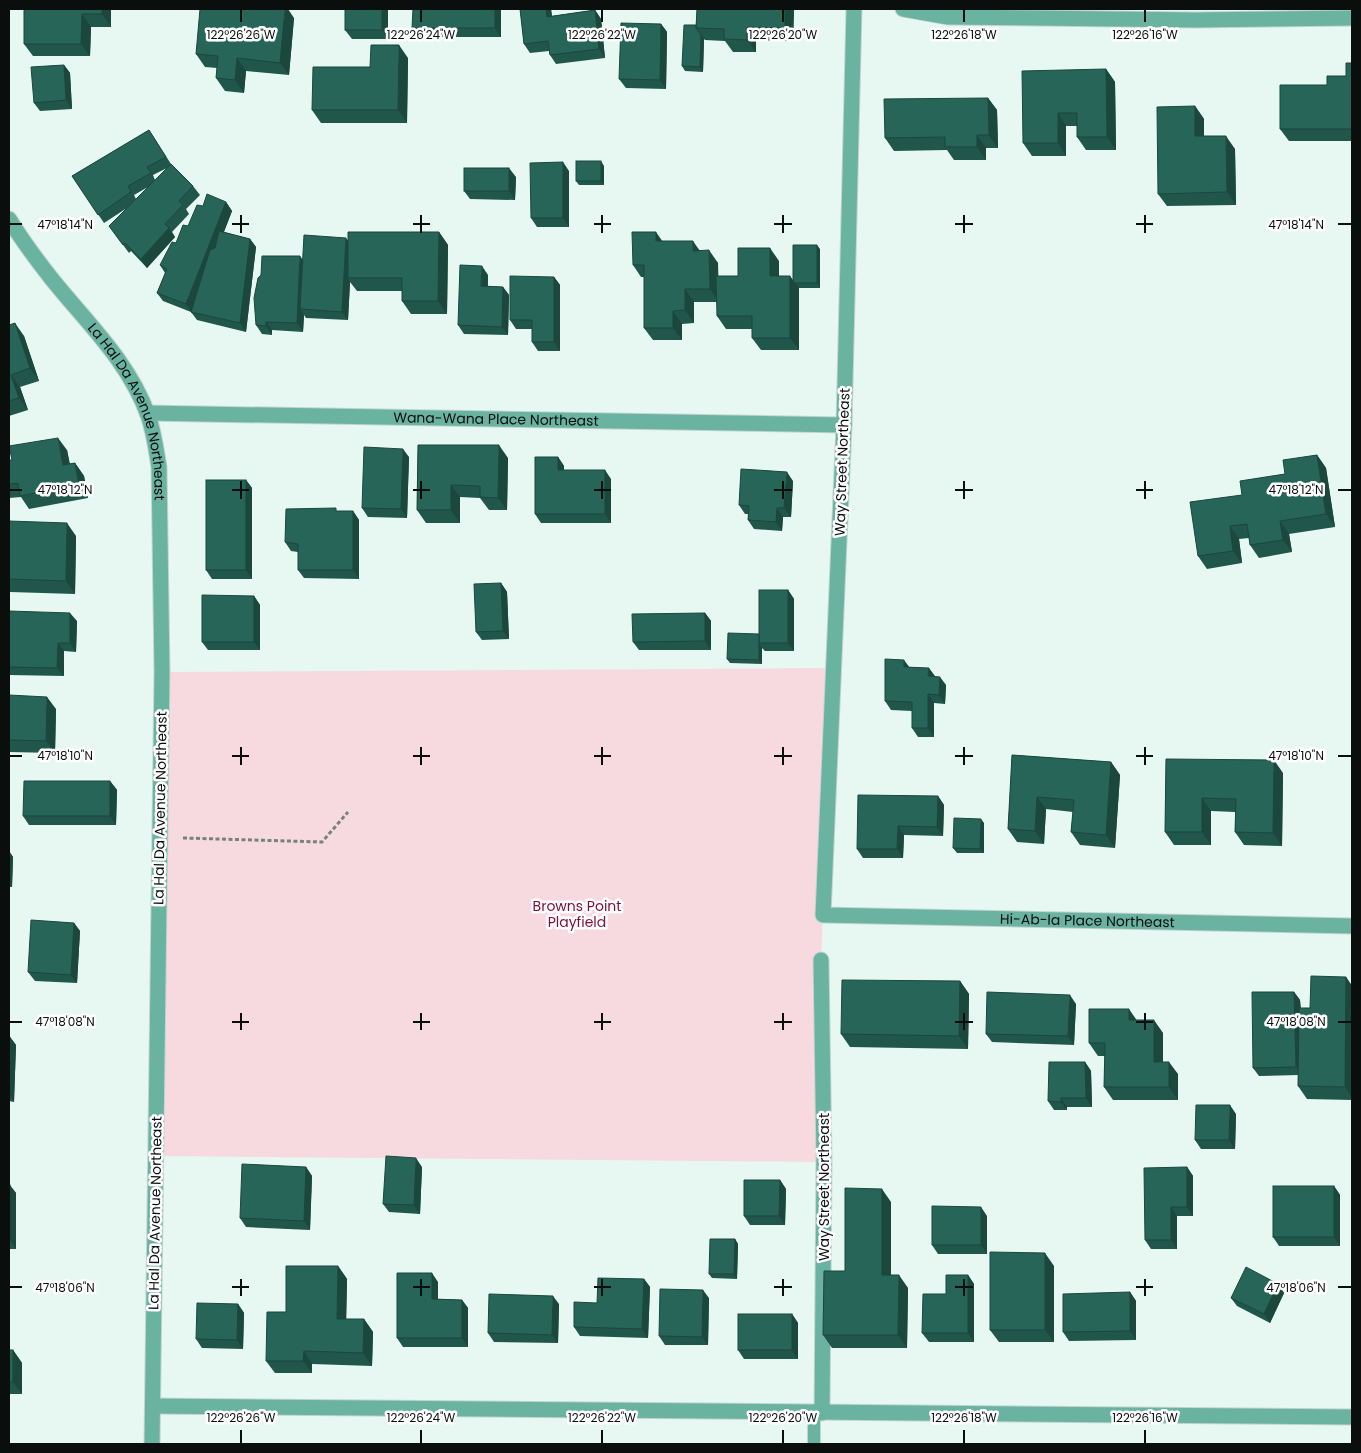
<svg xmlns="http://www.w3.org/2000/svg" width="1361" height="1453" font-family="Poppins,sans-serif">
	<rect width="100%" height="100%" fill="#e7f8f3"/>
	<path fill="#f7dadf" d="M833,668L821,960L824,1162L155,1156L162,672Z"/>
	<g fill="none" stroke-linecap="round" stroke-linejoin="round">
		<defs>
			<path id="service" d="M814,1444V1414"/>
			<g id="minor">
				<path id="s1" d="M854,9L844,425L823,915L1352,926"/>
				<path d="M903,9L948,17L1194,20L1352,18"/>
				<path id="s2" d="M9,219C22,240 36,259 51,278C86,322 128,360 148,415C154,432 156,449 159,467L162,672L152,1444"/>
				<path id="s3" d="M147,413L844,425"/>
				<path d="M821,960L824,1162L822,1413"/>
				<path d="M153,1406L1352,1417"/>
			</g>
		</defs>
		<use href="#service" stroke="#c4d3ce" stroke-width="14"/>
		<use href="#minor" stroke="#c4d3ce" stroke-width="17"/>
		<path stroke="#77827f" stroke-width="3" stroke-dasharray="4 2.5" stroke-linecap="butt" d="M183,838L322,842L348,812"/>
		<use href="#service" stroke="#6ab3a0" stroke-width="12"/>
		<use href="#minor" stroke="#6ab3a0" stroke-width="15"/>
	</g>
	<g fill="#21574b" fill-rule="evenodd">
		<path d="M24,9H111V27H91L90,56H33L24,44Z"/>
		<path d="M345,9H388V39H352L345,30Z"/>
		<path d="M501,9V37H419L412,28Z"/>
		<path d="M520,9H551L552,16L595,10L601,19L605,58L556,64L550,55L549,51L530,53L524,44Z"/>
		<path d="M697,9H794L793,41L756,40V52H733L725,41L705,40L704,39L703,72L685,71L682,66L696,25Z"/>
		<path d="M294,18L289,75L246,71L244,93L225,91L216,78L217,68L205,67L196,54Z"/>
		<path d="M661,24L667,32L666,89L626,88L619,79Z"/>
		<path d="M408,58L407,123H321L312,110Z"/>
		<path d="M1352,63V141H1289L1280,129L1327,85L1346,76Z"/>
		<path d="M64,65L70,73L72,109L40,111L34,103Z"/>
		<path d="M1106,69L1115,82L1116,150H1086L1077,137V126H1066V156H1032L1023,143Z"/>
		<path d="M988,98L997,110L998,148H986V160H954L947,150L894,151L885,138Z"/>
		<path d="M1195,106L1204,119V136L1235,149L1236,205L1167,206L1158,194Z"/>
		<path d="M149,130L171,164L193,186L200,195L186,209L189,214L172,232L175,237L147,268L131,251L129,253L109,226L127,208L104,223L72,176ZM167,168L155,180L153,175ZM148,187L136,199L134,195Z"/>
		<path d="M604,166V185H579L576,181Z"/>
		<path d="M569,171V227H537L531,218Z"/>
		<path d="M516,177L515,200L470,199L464,191Z"/>
		<path d="M226,202L232,211L224,232L250,239L256,247L246,332L197,320L191,312L163,301L157,293L165,273L160,265L203,206Z"/>
		<path d="M439,232L448,245L447,314H411L402,301V291H357L350,282L348,320L306,318L304,315L303,332L272,330V335L262,334L256,325L302,260L348,240Z"/>
		<path d="M662,241L700,250L718,263V276H738L779,261V276H790L793,281L820,249V288H798L799,350H761L752,338V329H726L717,316V302H694V323L682,324V340H653L644,328V277H641L633,265Z"/>
		<path d="M488,275V286L503,287L509,295L508,335L464,334L458,325Z"/>
		<path d="M554,277L560,285V351H538L532,342V329H516L510,320Z"/>
		<path d="M9,325L24,336L39,381L20,387L28,410L9,416Z"/>
		<path d="M418,445L508,458L507,510H489L480,498L460,497V523H426L417,510Z"/>
		<path d="M67,450L70,464L75,463L84,476L88,498L29,509L21,497L9,498V484Z"/>
		<path d="M1317,455L1326,468L1335,527L1289,534L1292,552L1259,558L1250,545L1249,538L1239,539L1242,563L1207,569L1198,556L1242,495L1285,474Z"/>
		<path d="M409,457L407,518L368,517L362,508Z"/>
		<path d="M558,457L564,466V470L611,479V523H541L535,514Z"/>
		<path d="M246,480L252,488V579H212L206,570Z"/>
		<path d="M793,481L791,517H783L782,531L754,529L748,520V514H745L739,505Z"/>
		<path d="M338,511H353L359,520V579L304,578L298,570V552L291,551L285,542Z"/>
		<path d="M9,521L76,536L75,594L10,592L9,590Z"/>
		<path d="M501,583L507,592L509,639L482,640L476,632Z"/>
		<path d="M788,590L794,599V651H765L762,648V664L730,663L727,659L759,634Z"/>
		<path d="M254,596L260,605V650H208L202,642Z"/>
		<path d="M9,611L77,621L76,652L64,651V676L9,675Z"/>
		<path d="M705,613L711,621V650H639L633,642Z"/>
		<path d="M910,667L935,677L946,685L945,704L934,703V737H918L912,728V711L891,710L885,701Z"/>
		<path d="M9,695L56,709L55,753L9,752Z"/>
		<path d="M1012,755L1111,762L1120,775L1115,848L1080,845L1071,832L1073,812L1046,809L1044,844L1017,842L1008,829Z"/>
		<path d="M1166,759L1283,773L1282,846L1244,845L1235,832V812L1211,811V845H1174L1165,832Z"/>
		<path d="M110,781L117,790L116,825H29L23,816Z"/>
		<path d="M938,796L944,805L943,836L904,835L903,858H863L857,849Z"/>
		<path d="M984,823V853H957L953,848Z"/>
		<path d="M9,851L13,857L12,887H9Z"/>
		<path d="M74,923L80,931L77,983L35,981L28,972Z"/>
		<path d="M1346,977L1352,986V1100L1307,1099L1298,1086V1075L1259,1076L1253,1068L1294,992L1300,1000L1301,1008H1310Z"/>
		<path d="M960,981L969,994L968,1049L850,1047L841,1034Z"/>
		<path d="M1076,1004L1074,1045L992,1042L986,1034Z"/>
		<path d="M1137,1020L1163,1033V1062L1178,1074V1100H1113L1104,1087L1105,1056H1098L1089,1043Z"/>
		<path d="M9,1036L10,1037L16,1045L14,1102L9,1101Z"/>
		<path d="M1085,1062L1091,1071L1092,1107H1067V1110H1054L1048,1101Z"/>
		<path d="M1236,1114L1235,1149H1201L1195,1140Z"/>
		<path d="M306,1167L312,1176L310,1230L246,1227L240,1218Z"/>
		<path d="M422,1167L420,1214L389,1212L383,1204Z"/>
		<path d="M1187,1167L1193,1176V1216H1177V1249H1151L1145,1240Z"/>
		<path d="M780,1180L786,1189L785,1225H750L744,1216Z"/>
		<path d="M9,1185L16,1193V1249H9Z"/>
		<path d="M1334,1186L1340,1195V1246H1279L1273,1237Z"/>
		<path d="M891,1202V1275L908,1288L907,1348H832L823,1335L845,1271Z"/>
		<path d="M987,1216V1254H938L932,1245Z"/>
		<path d="M735,1239L738,1244L737,1279L712,1278L709,1274Z"/>
		<path d="M338,1266L347,1279L346,1319H364L373,1332L372,1366L312,1364V1373H275L266,1361L286,1312Z"/>
		<path d="M1054,1266V1342H999L990,1330Z"/>
		<path d="M968,1275L974,1284V1342H929L922,1333L946,1294Z"/>
		<path d="M644,1279L650,1287L648,1338L580,1336L574,1327L597,1303Z"/>
		<path d="M438,1282V1299L462,1300L468,1308V1347H403L397,1338Z"/>
		<path d="M1278,1284L1284,1293L1270,1323L1237,1306L1231,1298Z"/>
		<path d="M1130,1292L1136,1301V1340L1069,1341L1063,1332Z"/>
		<path d="M709,1298L708,1345H665L659,1336Z"/>
		<path d="M238,1304L244,1313L243,1349L202,1348L196,1339Z"/>
		<path d="M559,1304L558,1343L494,1342L488,1333Z"/>
		<path d="M792,1314L798,1323V1359H744L738,1350Z"/>
		<path d="M9,1350H13L22,1363V1394H9Z"/>
	</g>
	<g fill="#1b473d">
		<path d="M102,9H111V27L102,14Z"/>
		<path d="M285,9H288L294,18L289,75L280,63Z"/>
		<path d="M382,9H388V39L382,30Z"/>
		<path d="M495,9H501V37L495,28Z"/>
		<path d="M546,9H551L553,26L547,17Z"/>
		<path d="M785,9H794L793,41L785,28Z"/>
		<path d="M595,10L601,19L605,58L599,49Z"/>
		<path d="M82,14L91,27L90,56L81,44Z"/>
		<path d="M661,24L667,32L666,89L660,80Z"/>
		<path d="M747,27L756,40V52L747,40Z"/>
		<path d="M701,35L704,39L703,72L700,67Z"/>
		<path d="M399,45L408,58L407,123L398,110Z"/>
		<path d="M237,58L246,71L244,93L235,80Z"/>
		<path d="M64,65L70,73L72,109L66,100Z"/>
		<path d="M1106,69L1115,82L1116,150L1107,137Z"/>
		<path d="M988,98L997,110L998,148L989,135Z"/>
		<path d="M1195,106L1204,119V149L1195,136Z"/>
		<path d="M1058,113L1066,126V156L1058,143Z"/>
		<path d="M977,135L986,148V160L977,147Z"/>
		<path d="M1226,136L1235,149L1236,205L1227,192Z"/>
		<path d="M601,161L604,166V185L601,181Z"/>
		<path d="M563,162L569,171V227L563,218Z"/>
		<path d="M509,168L516,177L515,200L509,191Z"/>
		<path d="M226,202L232,211L192,313L186,304Z"/>
		<path d="M169,228L175,237L147,268L141,259Z"/>
		<path d="M439,232L448,245L447,314L438,301Z"/>
		<path d="M656,232L665,245L656,241Z"/>
		<path d="M346,238L352,246L348,278L350,282L348,320L342,312Z"/>
		<path d="M250,239L256,247L246,332L240,323Z"/>
		<path d="M693,241L702,254L693,251Z"/>
		<path d="M817,245L820,249V288L817,283Z"/>
		<path d="M770,248L779,261V288L770,276Z"/>
		<path d="M709,250L718,263L719,302L710,289Z"/>
		<path d="M300,256L306,264L300,309L304,315L303,332L297,323Z"/>
		<path d="M482,266L488,275L487,295L481,286Z"/>
		<path d="M790,276L799,288V350L790,338Z"/>
		<path d="M554,277L560,285V351L554,342Z"/>
		<path d="M503,287L509,295L508,335L502,327Z"/>
		<path d="M685,289L694,302V323L685,310Z"/>
		<path d="M673,311L682,324V340L673,328Z"/>
		<path d="M266,322L272,330V335L266,326Z"/>
		<path d="M15,323L24,336L39,381L30,368Z"/>
		<path d="M11,375L20,387L28,410L19,398Z"/>
		<path d="M58,438L67,450L72,478L63,465Z"/>
		<path d="M499,445L508,458L507,510L498,498Z"/>
		<path d="M403,449L409,457L407,518L401,509Z"/>
		<path d="M1317,455L1326,468L1335,527L1326,514Z"/>
		<path d="M558,457L564,466V479L558,470Z"/>
		<path d="M75,463L84,476L88,498L79,485Z"/>
		<path d="M605,470L611,479V523L605,514Z"/>
		<path d="M787,472L793,481L791,517L784,508Z"/>
		<path d="M246,480L252,488V579L246,570Z"/>
		<path d="M451,485L460,497V523L451,510Z"/>
		<path d="M777,508L783,517L782,531L776,522Z"/>
		<path d="M353,511L359,520V579L353,570Z"/>
		<path d="M1280,521L1289,534L1292,552L1283,540Z"/>
		<path d="M67,523L76,536L75,594L66,581Z"/>
		<path d="M1230,526L1239,539L1242,563L1233,551Z"/>
		<path d="M501,583L507,592L509,639L503,631Z"/>
		<path d="M788,590L794,599V651L788,643Z"/>
		<path d="M254,596L260,605V650L254,642Z"/>
		<path d="M70,613L77,621L76,652L70,643Z"/>
		<path d="M705,613L711,621V650L705,641Z"/>
		<path d="M58,643L64,651V676L57,668Z"/>
		<path d="M759,643L762,648V664L759,660Z"/>
		<path d="M904,660L910,668L904,667Z"/>
		<path d="M929,668L935,676H928Z"/>
		<path d="M940,677L946,685L945,704L939,695Z"/>
		<path d="M928,694L934,703V737L928,728Z"/>
		<path d="M47,697L56,709L55,753L46,741Z"/>
		<path d="M1274,760L1283,773L1282,846L1273,833Z"/>
		<path d="M1111,762L1120,775L1115,848L1106,835Z"/>
		<path d="M110,781L117,790L116,825L110,816Z"/>
		<path d="M938,796L944,805L943,836L937,827Z"/>
		<path d="M1037,797L1046,809L1044,844L1035,831Z"/>
		<path d="M1202,798L1211,811V845L1202,832Z"/>
		<path d="M981,819L984,823V853L980,849Z"/>
		<path d="M898,826L904,835L903,858L897,849Z"/>
		<path d="M9,851L13,857L12,887L9,882Z"/>
		<path d="M74,923L80,931L77,983L71,975Z"/>
		<path d="M1346,977L1352,986V1098L1345,1087Z"/>
		<path d="M960,981L969,994L968,1049L959,1036Z"/>
		<path d="M1294,992L1300,1000L1302,1075L1296,1067Z"/>
		<path d="M1070,995L1076,1004L1074,1045L1068,1036Z"/>
		<path d="M1129,1009L1138,1022L1129,1020Z"/>
		<path d="M1154,1020L1163,1033V1074L1154,1062Z"/>
		<path d="M10,1037L16,1045L14,1102L9,1094Z"/>
		<path d="M1085,1062L1091,1071L1092,1107L1086,1098Z"/>
		<path d="M1169,1062L1178,1074V1100L1169,1087Z"/>
		<path d="M1061,1098L1067,1107V1110L1061,1102Z"/>
		<path d="M1230,1105L1236,1114L1235,1149L1229,1140Z"/>
		<path d="M416,1158L422,1167L420,1214L414,1205Z"/>
		<path d="M306,1167L312,1176L310,1230L304,1221Z"/>
		<path d="M1187,1167L1193,1176V1216L1187,1207Z"/>
		<path d="M780,1180L786,1189L785,1225L779,1216Z"/>
		<path d="M10,1185L16,1193V1249L10,1240Z"/>
		<path d="M1334,1186L1340,1195V1246L1334,1237Z"/>
		<path d="M882,1189L891,1202V1288L882,1275Z"/>
		<path d="M981,1207L987,1216V1254L981,1245Z"/>
		<path d="M1171,1207L1177,1216V1249L1171,1240Z"/>
		<path d="M735,1239L738,1244L737,1279L734,1274Z"/>
		<path d="M1045,1253L1054,1266V1342L1045,1330Z"/>
		<path d="M338,1266L347,1279L346,1332L337,1319Z"/>
		<path d="M9,1273L10,1275V1310L9,1308Z"/>
		<path d="M432,1273L438,1282V1308L432,1299Z"/>
		<path d="M899,1275L908,1288L907,1348L898,1335Z"/>
		<path d="M968,1275L974,1284V1342L968,1333Z"/>
		<path d="M644,1279L650,1287L648,1338L642,1329Z"/>
		<path d="M1278,1284L1284,1293L1270,1323L1264,1314Z"/>
		<path d="M703,1290L709,1298L708,1345L702,1337Z"/>
		<path d="M1130,1292L1136,1301V1340L1130,1331Z"/>
		<path d="M553,1296L559,1304L558,1343L552,1335Z"/>
		<path d="M462,1300L468,1308V1347L462,1338Z"/>
		<path d="M238,1304L244,1313L243,1349L237,1340Z"/>
		<path d="M792,1314L798,1323V1359L792,1350Z"/>
		<path d="M364,1319L373,1332L372,1366L363,1353Z"/>
		<path d="M13,1350L22,1363V1394L13,1382Z"/>
		<path d="M304,1351L312,1364V1373L303,1361Z"/>
	</g>
	<g fill="#266557" stroke="#1b473d">
		<path d="M24,9H102V14H82L81,44H24Z"/>
		<path d="M200,9H285L280,63L237,58L235,80L216,78L218,56L196,54Z"/>
		<rect x="345" y="9" width="37" height="21"/>
		<path d="M413,9H495V28H412Z"/>
		<path d="M520,9H546L547,17L595,10L599,49L550,55L548,41L524,44Z"/>
		<path d="M697,9H785V28L747,27V40L724,39V29L696,28Z"/>
		<path d="M621,23L661,24L660,80L619,79Z"/>
		<path d="M684,25H696V28L701,35L700,67L682,66Z"/>
		<path d="M371,45H399L398,110H312L313,67H370Z"/>
		<path d="M1346,63H1352V129H1280V85H1327V76H1346Z"/>
		<path d="M64,65L66,100L34,103L31,67Z"/>
		<path d="M1106,69L1107,137H1077V113H1058V143H1023L1022,71Z"/>
		<path d="M988,98L989,135H977V147H945V137L885,138L884,99Z"/>
		<path d="M1195,106V136H1226L1227,192L1158,194L1157,107Z"/>
		<path d="M149,130L166,157L147,167L151,173L128,186L131,192L98,215L72,176Z"/>
		<rect x="576" y="161" width="25" height="20"/>
		<path d="M563,162V218H531L530,163Z"/>
		<path d="M171,164L193,186L179,201L183,205L165,224L169,228L141,259L125,243L123,245L109,226Z"/>
		<rect x="464" y="168" width="45" height="23"/>
		<path d="M207,194L226,202L186,304L157,293L167,269L160,265L172,242L176,243L183,225L188,226L197,205L203,206Z"/>
		<path d="M219,231L250,239L240,323L191,312L210,250L215,248Z"/>
		<path d="M348,232H439L438,301H402V278H348Z"/>
		<path d="M632,232H656V241H693V251L709,250L710,289H685V310L673,311V328H644V265H633Z"/>
		<path d="M304,235L346,238L342,312L300,309Z"/>
		<path d="M793,245H817V283H795L793,281Z"/>
		<path d="M738,248H770V276H790V338H752V316H717L716,276H738Z"/>
		<path d="M262,256H300L297,323L266,322V326L256,325L254,298L258,278L261,275Z"/>
		<path d="M460,265L482,266L481,286L503,287L502,327L458,325Z"/>
		<path d="M510,276L554,277V342H532V320H510Z"/>
		<path d="M15,323L30,368L11,375L19,398L9,401V325Z"/>
		<path d="M58,438L63,465L75,463L79,485L20,496L18,483L9,484V460H12L9,446Z"/>
		<path d="M418,445H499L498,498L480,497V486L451,485V510H417Z"/>
		<path d="M364,447L403,449L401,509L362,508Z"/>
		<path d="M1317,455L1326,514L1280,521L1283,540L1250,545L1247,524L1230,526L1233,551L1198,556L1190,502L1242,495L1240,481L1285,474L1283,460Z"/>
		<path d="M535,457H558V470H605V514H535Z"/>
		<path d="M741,469L787,472L784,508H777L776,522L748,520L749,506L739,505Z"/>
		<rect x="206" y="480" width="40" height="90"/>
		<path d="M336,508V511H353V570H298V544L285,542L286,509Z"/>
		<path d="M9,521L67,523L66,581L9,579Z"/>
		<path d="M501,583L503,631L476,632L474,584Z"/>
		<rect x="759" y="590" width="29" height="53"/>
		<path d="M202,595L254,596V642H202Z"/>
		<path d="M9,611L70,613V643H58L57,668L9,667Z"/>
		<path d="M705,613V641L633,642L632,614Z"/>
		<path d="M728,633L759,634V660L727,659Z"/>
		<path d="M885,659L904,660V667L929,668L928,676L940,677L939,695L928,694V728H912V702L885,701Z"/>
		<path d="M9,695L47,697L46,741L9,740Z"/>
		<path d="M1012,755L1111,762L1106,835L1071,832L1074,800L1037,797L1035,831L1008,829Z"/>
		<path d="M1166,759L1274,760L1273,833L1235,832L1236,799L1202,798V832H1165Z"/>
		<path d="M24,781H110V816H23Z"/>
		<path d="M858,795L938,796L937,827L898,826L897,849H857Z"/>
		<path d="M954,818L981,819L980,849L953,848Z"/>
		<path d="M31,920L74,923L71,975L28,972Z"/>
		<path d="M1311,976L1346,977L1345,1087L1298,1086L1299,1008H1310Z"/>
		<path d="M842,980L960,981L959,1036L841,1034Z"/>
		<path d="M987,992L1070,995L1068,1036L986,1034Z"/>
		<path d="M1252,992H1294L1296,1067L1253,1068Z"/>
		<path d="M1089,1009H1129V1020H1154V1062H1169V1087H1104L1105,1043H1089Z"/>
		<path d="M9,1036L10,1037L9,1078Z"/>
		<path d="M1049,1062H1085L1086,1098H1061V1102L1048,1101Z"/>
		<path d="M1196,1105H1230L1229,1140H1195Z"/>
		<path d="M386,1156L416,1158L414,1205L383,1204Z"/>
		<path d="M242,1164L306,1167L304,1221L240,1218Z"/>
		<path d="M1187,1167V1207H1171V1240H1145L1144,1168Z"/>
		<path d="M744,1180H780L779,1216H744Z"/>
		<rect x="9" y="1185" width="1" height="55"/>
		<rect x="1273" y="1186" width="61" height="51"/>
		<path d="M845,1188L882,1189V1275H899L898,1335H823L824,1271H845Z"/>
		<path d="M932,1206L981,1207V1245H932Z"/>
		<path d="M710,1239H735L734,1274H709Z"/>
		<path d="M990,1252L1045,1253V1330H990Z"/>
		<path d="M286,1266H338L337,1319H364L363,1353L304,1351L303,1361H266L267,1312H286Z"/>
		<path d="M1246,1267L1278,1284L1264,1314L1231,1298Z"/>
		<path d="M397,1273H432V1299L462,1300V1338H397Z"/>
		<path d="M946,1275H968V1333H922L923,1294H946Z"/>
		<path d="M598,1278L644,1279L642,1329L574,1327V1302L597,1303Z"/>
		<path d="M660,1289L703,1290L702,1337L659,1336Z"/>
		<path d="M1130,1292V1331L1063,1332V1294Z"/>
		<path d="M489,1294L553,1296L552,1335L488,1333Z"/>
		<path d="M197,1303L238,1304L237,1340L196,1339Z"/>
		<rect x="738" y="1314" width="54" height="36"/>
		<rect x="9" y="1350" width="4" height="32"/>
	</g>
	<path fill="none" stroke="#0a0f0e" stroke-width="2" d="M241,10V22M421,10V22M602,10V22M783,10V22M964,10V22M1145,10V22M241,215V233M421,215V233M602,215V233M783,215V233M964,215V233M1145,215V233M10,224H22M232,224H249M413,224H430M594,224H611M774,224H792M955,224H973M1136,224H1153M1338,224H1351M241,481V499M421,481V499M602,481V499M783,481V499M964,481V499M1145,481V499M10,490H22M232,490H249M413,490H430M594,490H611M774,490H792M955,490H973M1136,490H1153M1338,490H1351M241,747V765M421,747V765M602,747V765M783,747V765M964,747V765M1145,747V765M10,756H22M232,756H249M413,756H430M594,756H611M774,756H792M955,756H973M1136,756H1153M1338,756H1351M241,1013V1030M421,1013V1030M602,1013V1030M783,1013V1030M964,1013V1030M1145,1013V1030M10,1022H22M232,1022H249M413,1022H430M594,1022H611M774,1022H792M955,1022H973M1136,1022H1153M1338,1022H1351M241,1279V1296M421,1279V1296M602,1279V1296M783,1279V1296M964,1279V1296M1145,1279V1296M10,1287H22M232,1287H249M413,1287H430M594,1287H611M774,1287H792M955,1287H973M1136,1287H1153M1338,1287H1351M241,1430V1443M421,1430V1443M602,1430V1443M783,1430V1443M964,1430V1443M1145,1430V1443"/>
	<g text-anchor="middle" stroke-width="5" stroke-linejoin="round" paint-order="stroke">
		<g font-size="14" fill="#0a0f0e" stroke="#fff">
			<text dy="5" stroke="none"><textPath href="#s2" startOffset="231">La Hal Da Avenue Northeast</textPath></text>
			<text dy="5" stroke="none"><textPath href="#s3" startOffset="349">Wana-Wana Place Northeast</textPath></text>
			<text transform="translate(842 462) rotate(-88)" y="5">Way Street Northeast</text>
			<text transform="translate(160 808) rotate(-89)" y="5">La Hal Da Avenue Northeast</text>
			<text dy="5" stroke="none"><textPath href="#s1" startOffset="1171">Hi-Ab-la Place Northeast</textPath></text>
			<text transform="translate(824 1187) rotate(-90)" y="5">Way Street Northeast</text>
			<text transform="translate(155 1213) rotate(-89)" y="5">La Hal Da Avenue Northeast</text>
		</g>
		<g font-size="14" fill="#7f0e38" stroke="#fff">
			<text x="577" y="911">Browns Point<tspan x="577" dy="16">Playfield</tspan></text>
		</g>
	</g>
	<g font-size="12" text-anchor="middle" fill="#0a0f0e" stroke="#fff" stroke-width="5" stroke-linejoin="round" paint-order="stroke">
		<text x="241" y="39">122°26'26"W</text>
		<text x="421" y="39">122°26'24"W</text>
		<text x="602" y="39">122°26'22"W</text>
		<text x="783" y="39">122°26'20"W</text>
		<text x="964" y="39">122°26'18"W</text>
		<text x="1145" y="39">122°26'16"W</text>
		<text x="65" y="229">47°18'14"N</text>
		<text x="1296" y="229">47°18'14"N</text>
		<text x="65" y="494">47°18'12"N</text>
		<text x="1296" y="494">47°18'12"N</text>
		<text x="65" y="760">47°18'10"N</text>
		<text x="1296" y="760">47°18'10"N</text>
		<text x="65" y="1026">47°18'08"N</text>
		<text x="1296" y="1026">47°18'08"N</text>
		<text x="65" y="1292">47°18'06"N</text>
		<text x="1296" y="1292">47°18'06"N</text>
		<text x="241" y="1422">122°26'26"W</text>
		<text x="421" y="1422">122°26'24"W</text>
		<text x="602" y="1422">122°26'22"W</text>
		<text x="783" y="1422">122°26'20"W</text>
		<text x="964" y="1422">122°26'18"W</text>
		<text x="1145" y="1422">122°26'16"W</text>
	</g>
	<rect width="1361" height="1453" fill="none" stroke="#0a0f0e" stroke-width="20"/>
</svg>
